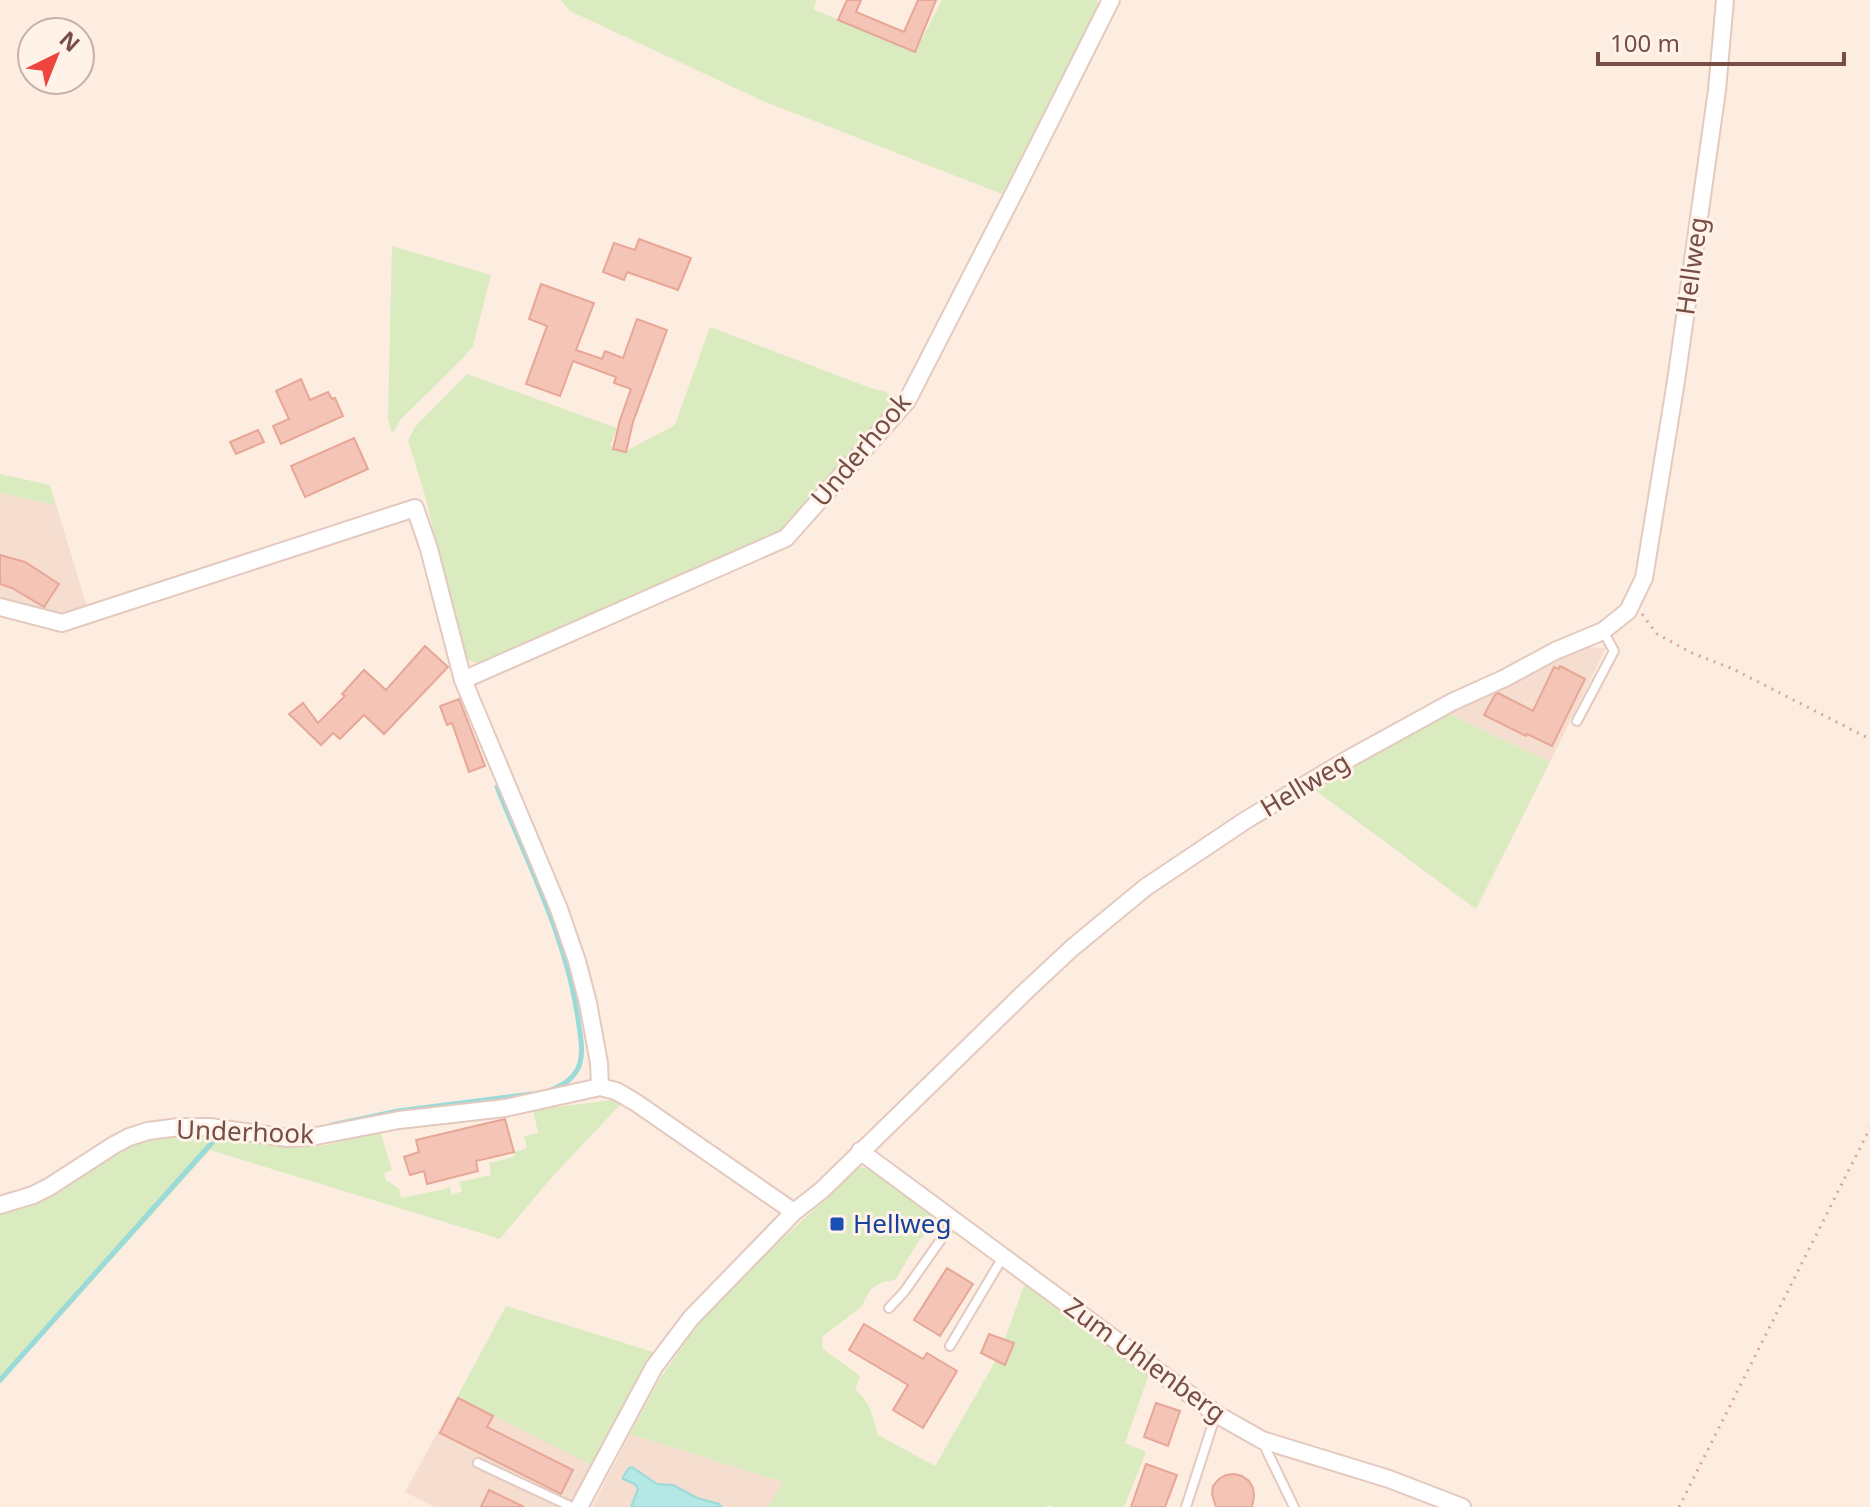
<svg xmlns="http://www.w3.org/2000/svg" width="1870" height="1507" font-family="'Noto Sans',sans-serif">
	<rect width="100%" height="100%" fill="#fdede1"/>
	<g fill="#f5ddcf">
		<path d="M0,493L56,505L87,607L60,616L0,599Z"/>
		<path d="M1580,647L1606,648L1550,762L1445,712Z"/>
		<path d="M457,1397L591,1465L569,1507H435L405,1492Z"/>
		<path d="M630,1434L783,1482L768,1507H592Z"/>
	</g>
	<g fill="#d9ebbf">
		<path d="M561,0H817L813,9L915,52L942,0H1097L1099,6L1002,194L763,101L570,11Z"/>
		<path d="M392,246L491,275L473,346L462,359L401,419L392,434L388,418Z"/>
		<path d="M710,327L876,390L885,391L893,398L892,403L782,533L480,665L465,658L424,492L408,440L415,427L467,374L617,428L610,446L624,452L675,425Z"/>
		<path d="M0,474L50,485L56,505L0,493Z"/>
		<path d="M1445,712L1550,762L1476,909L1312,788Z"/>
		<path d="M612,1100L620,1105L551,1178L500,1239L210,1150L0,1384V1214C16,1210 31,1206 46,1198C84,1177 114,1147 158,1138C205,1129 239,1143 284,1147C317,1151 349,1139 380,1131L392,1170L384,1173L386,1180L399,1189L401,1198L445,1189L449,1186L452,1195L462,1191L459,1182L491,1175L489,1163L514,1157V1152L527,1148L524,1136L538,1133L533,1110Z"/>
		<path d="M860,1167L875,1170L939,1215L937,1228L920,1239L895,1280L883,1282L871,1289L861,1307L822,1337L823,1349L860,1376L855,1390C870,1401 873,1417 878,1435L935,1466L999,1355L1026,1280L1150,1371L1125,1443L1146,1452L1124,1507H1053L1048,1505L1046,1507H768L783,1482L630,1434L659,1380L695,1328L751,1268Z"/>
		<path d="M506,1306L653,1352L637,1378L591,1465L457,1397Z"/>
	</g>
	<path fill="#b4e8e5" stroke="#9adad8" stroke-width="2" d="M632,1467L657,1484L673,1485L697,1498L719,1504L722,1507H631L638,1489L635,1484L623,1479V1477L629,1468Z"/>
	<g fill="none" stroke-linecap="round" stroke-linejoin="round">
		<g stroke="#9adad8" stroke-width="5">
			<path d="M497,787C528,864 569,943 579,1026C581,1039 583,1051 580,1063C575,1079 563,1085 549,1091"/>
			<path d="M332,1125L398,1111L531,1094"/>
			<path d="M0,1380L217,1137"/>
		</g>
	</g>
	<g fill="#f4c4b7" stroke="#e8a696" stroke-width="2">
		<path d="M847,0H861L856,12L904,32L918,0H936L915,52L838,20Z"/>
		<path d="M639,239L691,258L678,290L627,272L624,280L603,272L614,243L635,250Z"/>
		<path d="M541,284L594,303L576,350L602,359L605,351L623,358L637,319L667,330L633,422L626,452L613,449L620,420L631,389L614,383L616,377L573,361L560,396L526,384L547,326L529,319Z"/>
		<path d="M301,379L310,400L328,392L332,399L335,398L343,416L281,444L273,426L289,419L276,391Z"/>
		<path d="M258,430L264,442L236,454L230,442Z"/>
		<path d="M354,438L368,469L305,497L291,466Z"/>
		<path d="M0,555L25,562L59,584L44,607L12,588L0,584Z"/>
		<path d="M425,646L448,667L384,734L364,715L340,739L333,733L321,745L289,714L303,703L318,723L345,696L342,694L364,670L386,690Z"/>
		<path d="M1560,666L1585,679L1552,746L1527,734L1526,736L1484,715L1495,695L1498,693L1533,711L1554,667L1559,669Z"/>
		<path d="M459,699L485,766L469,772L452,723L447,725L440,706Z"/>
		<path d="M505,1119L514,1152L476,1161L478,1171L427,1184L424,1171L410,1175L404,1157L419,1152L416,1140Z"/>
		<path d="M947,1268L973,1284L940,1336L914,1320Z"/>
		<path d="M864,1324L923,1359L927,1353L957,1371L923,1428L893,1410L908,1385L849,1350Z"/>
		<path d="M989,1334L1014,1343L1005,1365L981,1353Z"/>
		<path d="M458,1398L493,1416L487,1427L573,1470L561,1494L440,1433Z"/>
		<path d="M1156,1403L1180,1411L1168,1446L1144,1437Z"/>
		<path d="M1146,1464L1177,1475L1165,1507H1131Z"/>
		<path d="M1234,1474L1242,1476L1249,1481L1253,1488L1254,1496L1252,1507H1216L1212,1494L1213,1486L1219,1479L1226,1475Z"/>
		<path d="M489,1490L524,1507H481Z"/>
	</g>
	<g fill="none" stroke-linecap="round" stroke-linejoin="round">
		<defs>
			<g id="service">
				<path d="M1577,721L1614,651L1603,631"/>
				<path d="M889,1308L904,1292L954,1221"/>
				<path d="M950,1346L1003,1257"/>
				<path d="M1262,1441L1294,1507"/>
				<path d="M478,1463L572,1507"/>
				<path d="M1186,1507L1216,1414"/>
			</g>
			<g id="minor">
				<path d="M0,607L62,623L415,508L429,549L463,680L559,909L577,961L588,1003L599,1063L600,1087"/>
				<path d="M463,680L786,538L907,401L1017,187L1111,0"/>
				<path d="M860,1151L1216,1414L1262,1440L1389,1479L1462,1507"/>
				<path d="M0,1205L33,1195L49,1187L114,1145L129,1137L148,1131L179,1127H210L288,1138L311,1137L399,1120L505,1108L600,1087L616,1091L635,1102L794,1212"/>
				<path d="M579,1507L654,1367L691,1318L794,1212L822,1190L1027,990L1072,948L1146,887L1246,820L1352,757L1452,702L1505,678L1555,651L1603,631L1628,611L1644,578L1676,381L1717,90L1725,0"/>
			</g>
		</defs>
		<use href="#service" stroke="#e4c9bf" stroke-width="12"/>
		<use href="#minor" stroke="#e4c9bf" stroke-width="20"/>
		<g stroke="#d9a79a" stroke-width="3" stroke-dasharray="2 6" stroke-linecap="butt">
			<path d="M1642,614L1657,634L1692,653L1733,669L1870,739"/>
			<path d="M1679,1507L1870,1128"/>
		</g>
		<use href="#service" stroke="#fff" stroke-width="8"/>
		<use href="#minor" stroke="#fff" stroke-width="16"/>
	</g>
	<rect fill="#1a4fb4" stroke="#fff2e8" stroke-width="3" x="829" y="1216" width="16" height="16" rx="4"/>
	<g text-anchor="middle" stroke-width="6" stroke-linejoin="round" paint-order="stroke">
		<g font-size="26" fill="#764e46" stroke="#fff2e8">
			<text transform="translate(1692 266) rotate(-82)" y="9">Hellweg</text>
			<text transform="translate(861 450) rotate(-50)" y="9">Underhook</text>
			<text transform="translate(1305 785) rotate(-31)" y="9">Hellweg</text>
			<text transform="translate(245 1132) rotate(2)" y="9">Underhook</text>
			<text transform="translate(1145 1360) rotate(36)" y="9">Zum Uhlenberg</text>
		</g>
		<g font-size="26" fill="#164399" stroke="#fff2e8" text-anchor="start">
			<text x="853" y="1233">Hellweg</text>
		</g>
	</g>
	<g transform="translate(56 56) rotate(43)"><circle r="38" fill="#fff2e8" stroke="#c8b0a7" stroke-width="2"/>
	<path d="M0-6L14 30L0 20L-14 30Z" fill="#ee453f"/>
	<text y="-12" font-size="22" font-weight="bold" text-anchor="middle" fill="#764e46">N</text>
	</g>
	<path d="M1598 52v12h246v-12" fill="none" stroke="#764e46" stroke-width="4"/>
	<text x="1610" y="52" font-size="24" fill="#764e46" stroke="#fff2e8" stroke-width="6" paint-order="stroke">100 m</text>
</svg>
